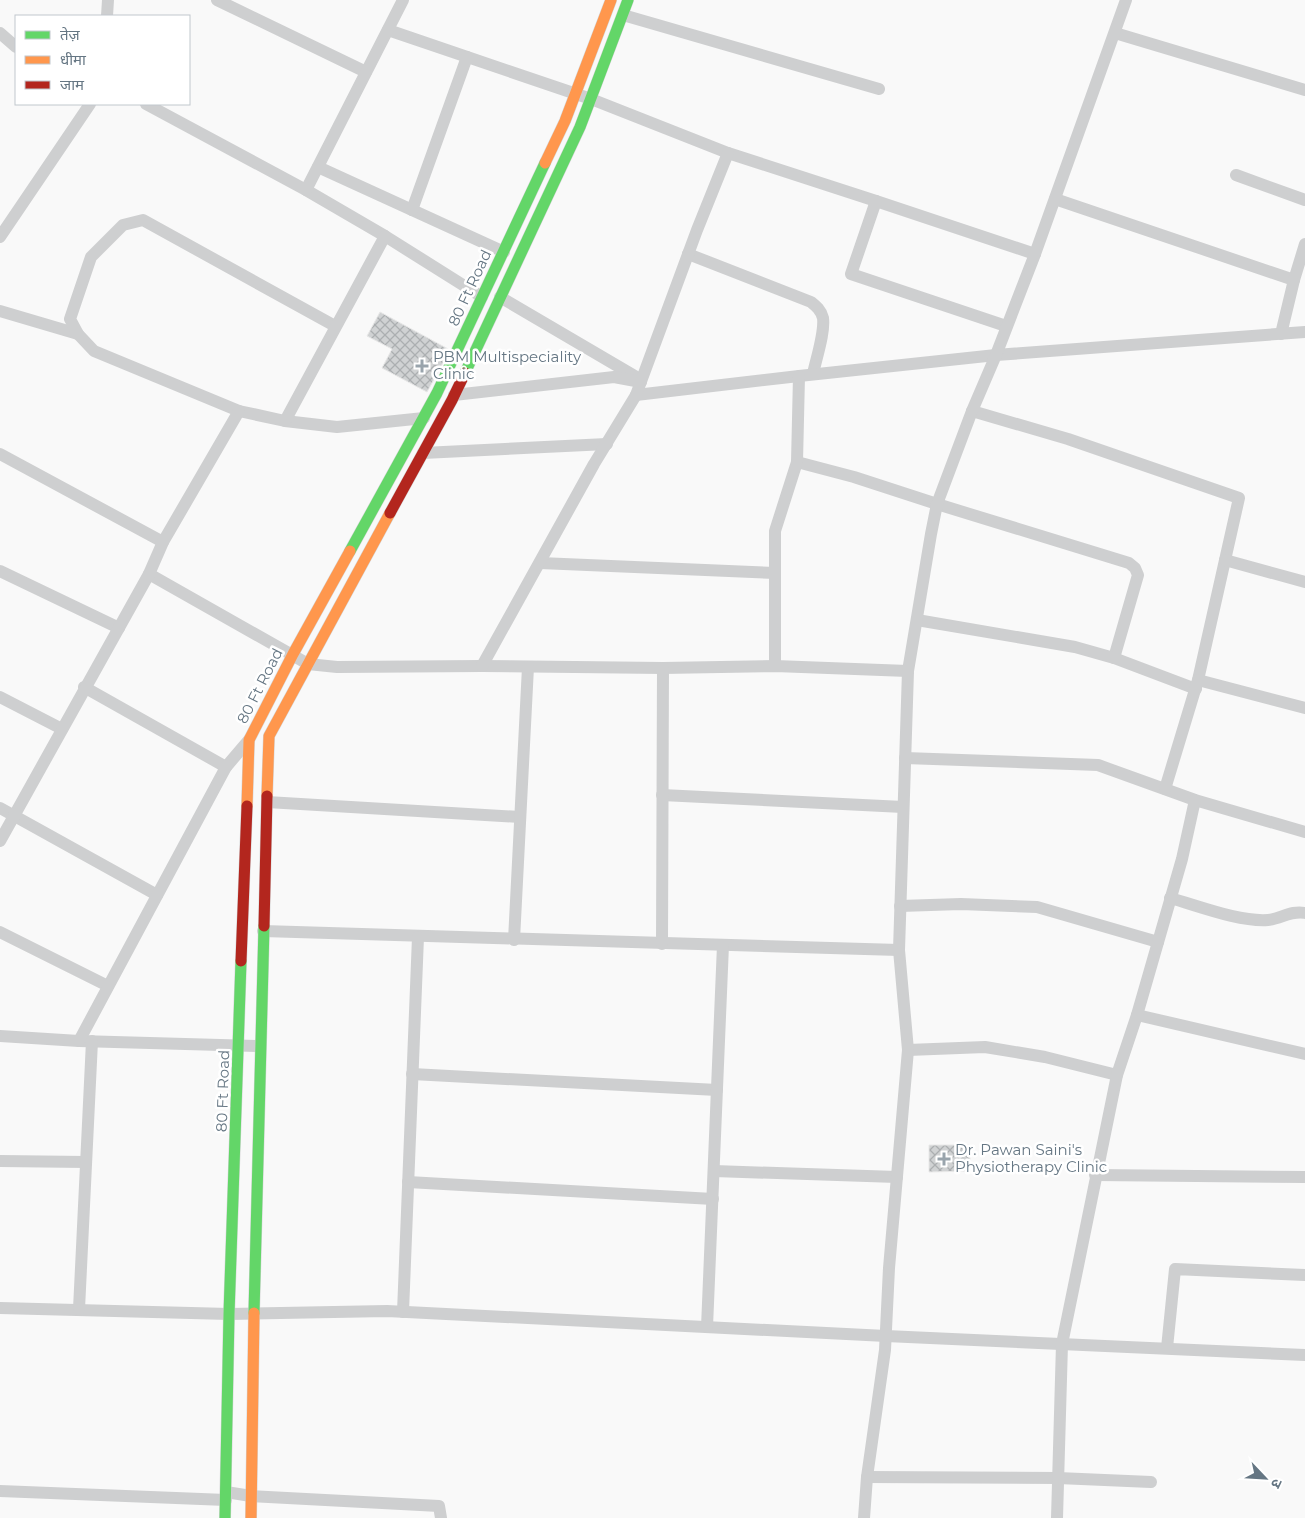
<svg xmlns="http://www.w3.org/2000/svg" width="1305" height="1518" font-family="Montserrat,'Noto Sans Devanagari',sans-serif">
	<defs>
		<pattern id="building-cross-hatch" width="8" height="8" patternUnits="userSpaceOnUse" patternTransform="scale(1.25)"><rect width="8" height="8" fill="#d0d2d3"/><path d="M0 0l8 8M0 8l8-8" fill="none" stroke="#acafb1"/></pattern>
	</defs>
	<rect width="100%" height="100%" fill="#f9f9f9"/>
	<g fill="url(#building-cross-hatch)" stroke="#e8e8e8">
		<path d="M380,312L450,350L427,392L382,368L392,349L367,336Z"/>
		<path d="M929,1145H970V1171L929,1172Z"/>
	</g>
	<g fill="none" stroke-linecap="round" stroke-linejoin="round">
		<defs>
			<g id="fast">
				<path d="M465,373L580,127L628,0"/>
				<path d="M350,551L437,393L545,163"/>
				<path d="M254,1313L264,926"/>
				<path d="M225,1518L229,1314L241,961"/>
			</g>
			<g id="slow">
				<path d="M545,163L565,121L611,0"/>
				<path d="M267,796L269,736L390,513"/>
				<path d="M247,806L249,740L293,654L350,551"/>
				<path d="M251,1518L254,1313"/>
			</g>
			<g id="jam">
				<path d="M390,513L452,400L465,373"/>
				<path d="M264,926L267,796"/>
				<path d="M241,961L247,806"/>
			</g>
		</defs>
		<use href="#fast" stroke="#d5d6d7" stroke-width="12"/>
		<use href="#slow" stroke="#d5d6d7" stroke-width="12"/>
		<use href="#jam" stroke="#d5d6d7" stroke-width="12"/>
		<g stroke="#cecfd0" stroke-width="12">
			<path d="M217,0L366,72"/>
			<path d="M623,15L879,89"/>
			<path d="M107,16L108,0"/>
			<path d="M388,30L591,99L728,153L876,201L1035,254"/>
			<path d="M0,33L16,47"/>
			<path d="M1115,33L1305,90"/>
			<path d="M146,104L306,190L385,236L482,297"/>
			<path d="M318,167L504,252"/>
			<path d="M1236,175L1305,200"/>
			<path d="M306,190L403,0"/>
			<path d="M1055,199L1294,280"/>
			<path d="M876,201L851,274L1006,326"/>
			<path d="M412,210L467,57"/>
			<path d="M0,237L90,104"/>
			<path d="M688,254L811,302C816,306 821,310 823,318C825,333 816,359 813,374"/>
			<path d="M500,297L638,378"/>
			<path d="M0,311L78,334"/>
			<path d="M335,326L143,220L123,225L91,257L70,319L78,334L94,351L239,411L285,421L337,427L424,418"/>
			<path d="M1281,334L1294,280L1305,244"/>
			<path d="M454,395L614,377L641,382"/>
			<path d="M636,395L799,376L996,355L1305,332"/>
			<path d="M972,411L1068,439L1239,498L1198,680"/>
			<path d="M285,421L385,236"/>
			<path d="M423,453L607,444"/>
			<path d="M0,454L163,542"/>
			<path d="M797,462L854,477L937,504L1129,563L1135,568L1138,575L1114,658"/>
			<path d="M1225,560L1305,582"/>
			<path d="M540,563L775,573"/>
			<path d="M0,571L119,628"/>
			<path d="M149,574L308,664L337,667L482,666L663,668L775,666L908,671"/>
			<path d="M917,620L1075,647L1114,658L1196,689"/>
			<path d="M482,666L594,464L636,395L697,230L728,153"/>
			<path d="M775,666V531L797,462L799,376"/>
			<path d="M84,687L226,767"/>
			<path d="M0,697L62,729"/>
			<path d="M905,758L1098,765L1195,800L1305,832"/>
			<path d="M1165,789L1198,680L1305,708"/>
			<path d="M662,795L903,807"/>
			<path d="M267,802L520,817"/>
			<path d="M0,808L157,895"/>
			<path d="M0,841L149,574L163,542L239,411"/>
			<path d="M1170,898C1199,906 1239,922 1268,920C1281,919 1291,910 1305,913"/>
			<path d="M900,906L961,904L1037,907L1158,942"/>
			<path d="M263,931L899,950"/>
			<path d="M0,932L108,986"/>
			<path d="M514,940L528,667"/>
			<path d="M662,944L663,668"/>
			<path d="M1137,1015L1305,1054"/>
			<path d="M0,1036L79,1041L260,1046"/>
			<path d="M79,1041L226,767L249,740"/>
			<path d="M908,1050L985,1047L1045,1057L1117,1075"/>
			<path d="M412,1074L717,1090"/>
			<path d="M0,1161L86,1162"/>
			<path d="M714,1171L897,1177"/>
			<path d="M1095,1175L1305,1177"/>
			<path d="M408,1182L713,1199"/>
			<path d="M0,1308L229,1314L387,1311L886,1336L1305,1355"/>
			<path d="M79,1309L92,1041"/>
			<path d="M403,1312L418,937"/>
			<path d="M707,1327L723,945"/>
			<path d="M1167,1348L1175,1269L1305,1275"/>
			<path d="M867,1477L1058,1478L1151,1482"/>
			<path d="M0,1491L226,1500"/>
			<path d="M226,1492L251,1496L439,1506L441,1518"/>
			<path d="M864,1518L867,1477L885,1350L889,1268L908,1050L899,950L908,671L931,534L937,504L972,411L996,355L1035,254L1126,0"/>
			<path d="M1057,1518L1062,1344L1117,1075L1137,1015L1182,859L1195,800"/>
		</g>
		<use href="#fast" stroke="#63d668" stroke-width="11"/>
		<use href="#slow" stroke="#ff974d" stroke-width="11"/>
		<use href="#jam" stroke="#b3261e" stroke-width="11"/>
	</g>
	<g fill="#99a4ac" stroke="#fff" stroke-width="2">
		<path d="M419.5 358.5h5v5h5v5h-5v5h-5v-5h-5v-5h5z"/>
		<path d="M941.5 1151.5h5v5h5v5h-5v5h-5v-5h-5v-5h5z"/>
	</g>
	<g text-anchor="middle" stroke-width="5" stroke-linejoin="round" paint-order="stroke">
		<g font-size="15" fill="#657683" stroke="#fff">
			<text transform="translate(470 288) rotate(-65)" y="5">80 Ft Road</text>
			<text transform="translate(260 686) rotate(-63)" y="5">80 Ft Road</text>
			<text transform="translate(223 1091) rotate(-88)" y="5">80 Ft Road</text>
		</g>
		<g font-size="15" fill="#657683" stroke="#fff" text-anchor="start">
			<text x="433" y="362">PBM Multispeciality<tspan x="433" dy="17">Clinic</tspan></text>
			<text x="955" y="1155">Dr. Pawan Saini's<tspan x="955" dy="17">Physiotherapy Clinic</tspan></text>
		</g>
	</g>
	<rect x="15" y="15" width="175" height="90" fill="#ffffff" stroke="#c1c8cd"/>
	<rect x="25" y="31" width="25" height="8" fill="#63d668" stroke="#c1c8cd"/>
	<text x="60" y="40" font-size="15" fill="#657683">तेज़</text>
	<rect x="25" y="56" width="25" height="8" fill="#ff974d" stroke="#c1c8cd"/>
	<text x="60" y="65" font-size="15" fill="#657683">धीमा</text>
	<rect x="25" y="81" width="25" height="8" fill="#b3261e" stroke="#c1c8cd"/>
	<text x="60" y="90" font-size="15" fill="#657683">जाम</text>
	<g transform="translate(1265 1478) rotate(115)" stroke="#ffffff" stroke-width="4" paint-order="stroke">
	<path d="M0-4L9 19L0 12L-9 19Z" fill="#657683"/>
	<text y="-8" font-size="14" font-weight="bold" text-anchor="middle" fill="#657683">उ</text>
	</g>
</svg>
